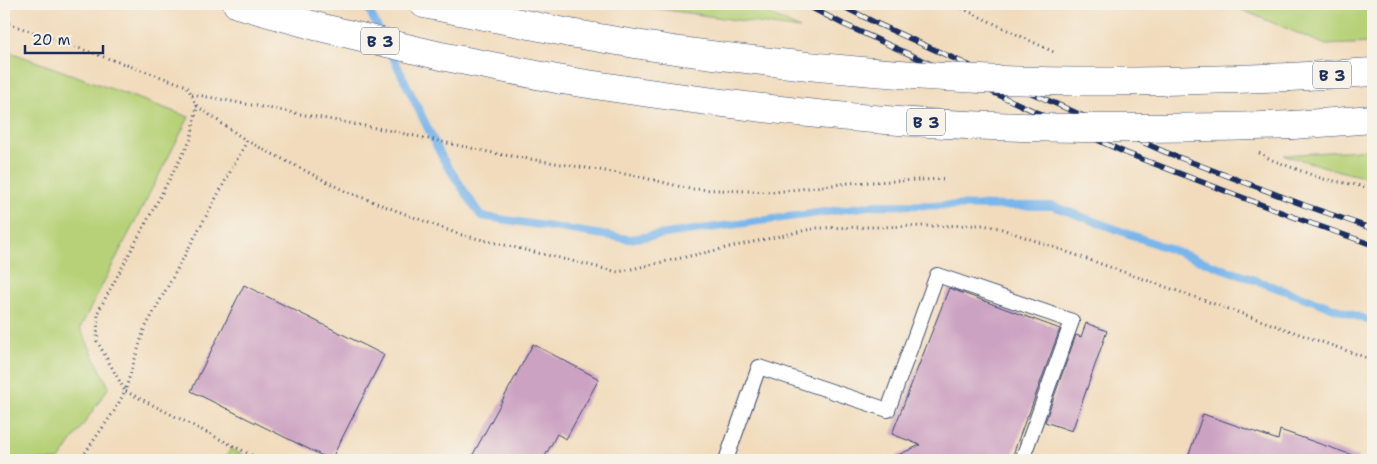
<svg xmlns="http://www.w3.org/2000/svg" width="1377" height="464" font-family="'Shantell Sans',sans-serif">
	<rect width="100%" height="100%" fill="#f7f3e8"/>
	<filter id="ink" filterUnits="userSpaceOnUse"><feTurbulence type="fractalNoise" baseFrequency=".02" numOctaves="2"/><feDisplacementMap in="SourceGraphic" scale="10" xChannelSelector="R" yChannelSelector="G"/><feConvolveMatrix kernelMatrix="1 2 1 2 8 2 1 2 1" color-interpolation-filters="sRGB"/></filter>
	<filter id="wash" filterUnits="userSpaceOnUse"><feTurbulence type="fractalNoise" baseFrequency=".0096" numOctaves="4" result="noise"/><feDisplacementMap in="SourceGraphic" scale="20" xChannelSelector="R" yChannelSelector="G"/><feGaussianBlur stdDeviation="1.12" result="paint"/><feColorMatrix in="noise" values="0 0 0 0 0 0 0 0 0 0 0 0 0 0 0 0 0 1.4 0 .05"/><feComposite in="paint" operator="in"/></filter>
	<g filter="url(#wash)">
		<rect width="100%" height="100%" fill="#f1dbbc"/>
		<g fill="#b6d177" stroke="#68806a">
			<path d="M624,4H749L800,29Z"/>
			<path d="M1228,4H1373V43L1326,45Z"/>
			<path d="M10,52L189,117L80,328L109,387L59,460H4V63Z"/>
			<path d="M1373,149V179L1343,172L1284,155Z"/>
			<path d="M231,449L253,460H223Z"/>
		</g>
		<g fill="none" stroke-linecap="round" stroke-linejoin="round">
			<g stroke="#79b6eb" stroke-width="8">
				<path d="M366,4L382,36"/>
				<path d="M390,51L443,159L481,216L629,239L876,205L1053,206L1221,268L1373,322"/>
			</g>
		</g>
		<g id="blocks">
			<g fill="#cca2c2">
				<path d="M244,285L384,355L331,460L191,391Z"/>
				<path d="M949,288L1060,329L1028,416H1027L1011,460H887L920,445L892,434Z"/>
				<path d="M1086,323L1107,331L1072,431L1045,422L1076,335L1081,337Z"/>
				<path d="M533,344L599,379L566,439L557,434L543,460H470Z"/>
				<path d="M1203,414L1278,440L1280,430L1358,457V460H1187Z"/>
			</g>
		</g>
	</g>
	<g filter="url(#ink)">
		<use href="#blocks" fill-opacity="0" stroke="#3b496c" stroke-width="1"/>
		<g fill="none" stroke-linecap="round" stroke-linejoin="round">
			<defs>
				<path id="lane" d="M726,460L759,367L888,410L937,275L1072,321L1022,460"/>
				<g id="highway">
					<path d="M237,4L319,27L441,56L562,80"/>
					<path d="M424,4L570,33"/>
					<path d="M1290,77L1373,72"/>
					<path d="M1293,125L1373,119"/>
				</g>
			</defs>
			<use href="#lane" stroke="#3b496c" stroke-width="16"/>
			<use href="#highway" stroke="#3b496c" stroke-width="29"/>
			<g stroke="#3b496c" stroke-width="3" stroke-dasharray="1 4" stroke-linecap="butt">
				<path d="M953,4L1056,53"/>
				<path d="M4,22L187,86L197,106L191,139L98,312L97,341L125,391L115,410L80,460"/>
				<path d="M192,94L392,131L498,154L637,176L690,189L775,192L849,183L943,179"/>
				<path d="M197,106L247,141L345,191L458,234L618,272L816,228L983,225L999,228L1373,360"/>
				<path d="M247,141L144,330L125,391L261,460"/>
				<path d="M1259,153L1272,160L1323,179L1373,188"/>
			</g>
			<use href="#lane" stroke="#fff" stroke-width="14"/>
			<use href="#highway" stroke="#fff" stroke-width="28"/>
			<defs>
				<g id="rail">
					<path d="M804,4L843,24L1126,153L1299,219L1373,245"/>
					<path d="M838,4L878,24L977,69L1165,152L1304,205L1373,229"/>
				</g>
			</defs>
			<use href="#rail" stroke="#1b2f5e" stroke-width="5.5"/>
			<use href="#rail" stroke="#f7f3e8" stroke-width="4" stroke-dasharray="11" stroke-linecap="butt"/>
			<defs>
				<g id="highway-bridge">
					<path d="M570,33C605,39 639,45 674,50C776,64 878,74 980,79C1083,84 1187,81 1290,77"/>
					<path d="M562,80C665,96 769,111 873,119C1013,131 1153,129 1293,125"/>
				</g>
			</defs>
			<use href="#highway-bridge" stroke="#3b496c" stroke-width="29" stroke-linecap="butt"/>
			<use href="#highway-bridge" stroke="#fff" stroke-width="28"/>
		</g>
	</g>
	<g text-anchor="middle" stroke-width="4" stroke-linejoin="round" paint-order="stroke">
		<g fill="#f7f3e8" stroke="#5d6a87" stroke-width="1">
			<rect x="361" y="27.5" width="38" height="27" rx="4"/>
			<rect x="1313" y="61.5" width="38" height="27" rx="4"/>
			<rect x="907" y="108.5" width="38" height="27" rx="4"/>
		</g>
		<g font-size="16" font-weight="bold" fill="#1b2f5e">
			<text x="380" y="47">B 3</text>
			<text x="1332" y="81">B 3</text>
			<text x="926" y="128">B 3</text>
		</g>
	</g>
	<rect width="1377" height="464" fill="none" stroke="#f7f3e8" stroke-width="20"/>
	<path d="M25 45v8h78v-8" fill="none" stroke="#1b2f5e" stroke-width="2.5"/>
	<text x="32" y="45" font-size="15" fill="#1b2f5e" stroke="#f7f3e8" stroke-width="4" paint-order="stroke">20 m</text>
</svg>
